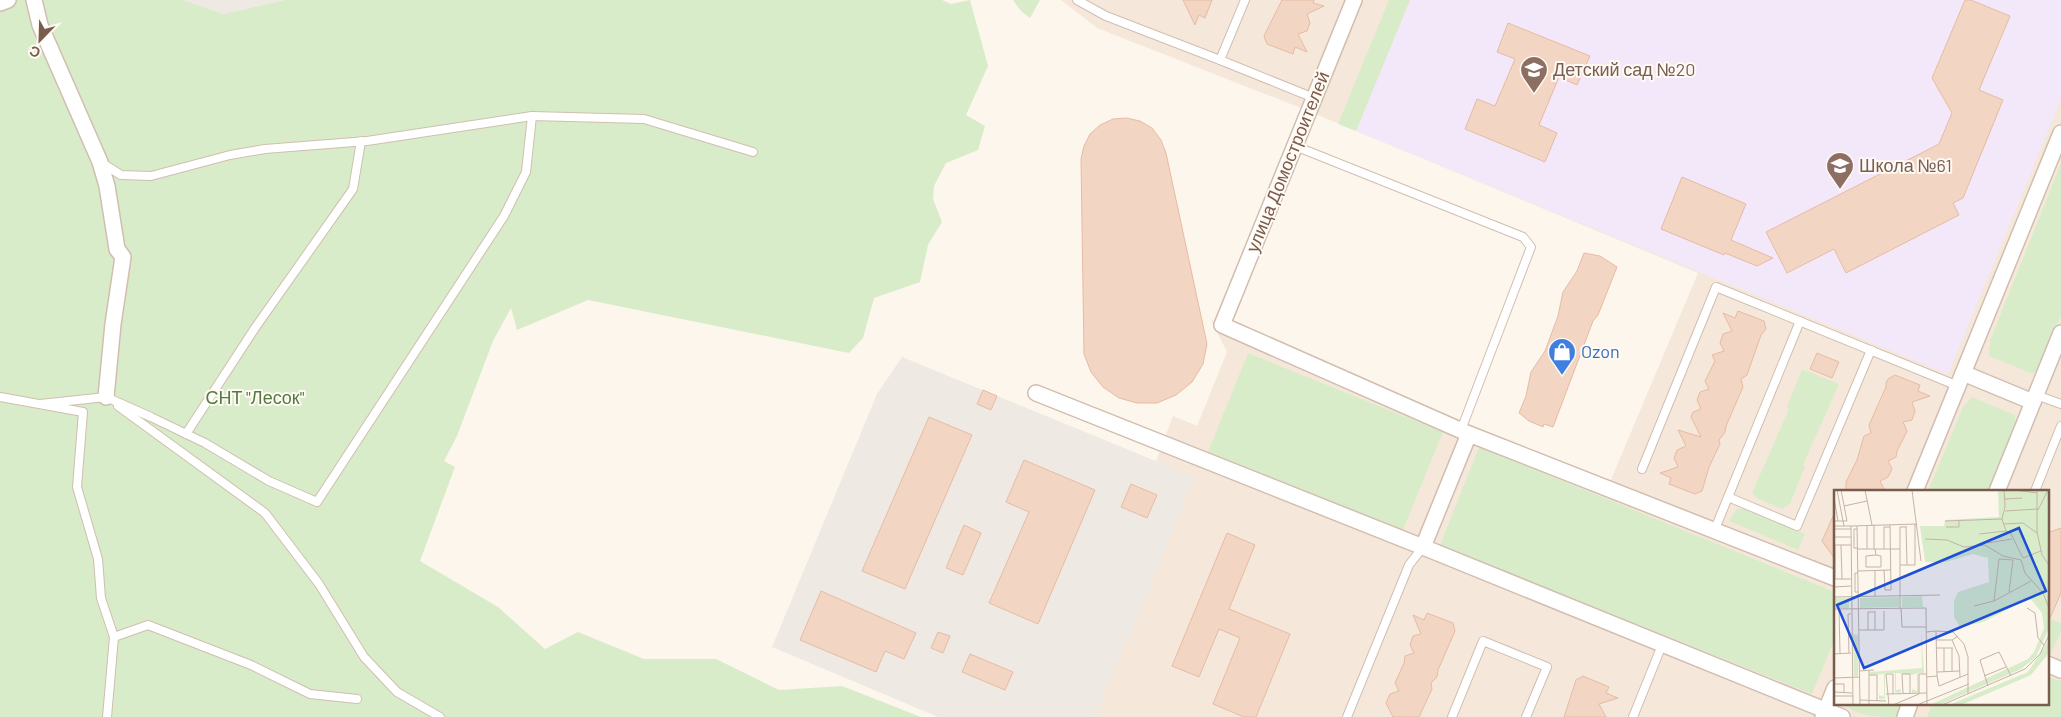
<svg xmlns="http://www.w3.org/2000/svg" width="2061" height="717" font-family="Barlow,sans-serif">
	<rect width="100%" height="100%" fill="#fdf6ec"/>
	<path fill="#f5e8da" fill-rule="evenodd" d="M1061,0H2061V717H1095L1195,477L1156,461L1173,416L1197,426L1227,352L1211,320L1610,482L1698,273L1301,108L1097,28ZM1835,491H2047V703H1835Z"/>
	<g fill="#efe9e4">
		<path d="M184,0H285L223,14Z"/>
		<path d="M902,357L1195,477L1095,717H938L772,647L877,394Z"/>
	</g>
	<path fill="#f3e8fa" d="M1410,0H2061V99L1948,374L1356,131Z"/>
	<g fill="#d8ecc9">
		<path d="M0,0H184L223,14L285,0H942L951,4L970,0L988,66L966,115L985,126L978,150L946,163L934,186L933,199L942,222L928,245L920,282L874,298L863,338L849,353L588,300L517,330L511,308L493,341L457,436L444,461L455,467L420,561L498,607L545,649L578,632L644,659H716L779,690L842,686L921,717H0Z"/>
		<path d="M1013,0H1040L1030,18L1021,11Z"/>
		<path d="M1389,0H1410L1356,131L1338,124Z"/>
		<path d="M2061,163V315L2041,365L2033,374L1989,356L1990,341Z"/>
		<path d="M1248,353L1443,432L1403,530L1208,452Z"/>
		<path d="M1802,369L1839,384L1803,465L1805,466L1790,504L1782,509L1757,498L1752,493L1789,409L1787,407Z"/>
		<path d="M1972,397L2015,415V428L1990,491H1928L1963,407Z"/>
		<path d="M1479,447L1835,592V638L1812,694L1440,545Z"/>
		<path d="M1737,509H1746L1805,534L1798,550L1729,521Z"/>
		<path d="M2047,618L2061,623V632L2051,653L2047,651Z"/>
		<path d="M2047,676L2061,681V717H1927L1932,703H2047Z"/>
		<path d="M1843,703H1903L1898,717C1882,717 1854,717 1843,703Z"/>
	</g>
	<g fill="#f3d5c3" stroke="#e6bba3">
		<path d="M1183,0H1212L1205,18L1199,15L1195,25Z"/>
		<path d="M1282,0H1314L1313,3L1324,6L1307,14L1310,23L1307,31L1298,34L1307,52L1295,47L1293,54L1267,44L1264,36Z"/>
		<path d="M1965,0H1971L2010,16L1979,90L2003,100L1963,198L1953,203L1959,215L1846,273L1834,249L1787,273L1766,232L1939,144L1952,113L1932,78Z"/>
		<path d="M1508,23L1590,56L1577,85L1559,77L1539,125L1557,133L1545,162L1465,129L1477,99L1495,106L1515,59L1497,52Z"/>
		<path d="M1126,118L1140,121L1152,128L1161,140L1166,153L1207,344L1203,364L1192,382L1176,395L1157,403H1137L1119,398L1103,387L1091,372L1084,354L1081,159L1084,146L1090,134L1100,125L1113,119Z"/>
		<path d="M1682,177L1746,204L1731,240L1773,258L1757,266L1725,253L1724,255L1661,229Z"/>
		<path d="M1584,253L1600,256L1617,267L1598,315L1593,321L1553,427L1544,424L1543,427L1529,421L1519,413L1526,396L1531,372L1545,351L1558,316L1563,292L1577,271Z"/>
		<path d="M1738,311L1764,321L1766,329L1761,335L1747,375L1741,379L1743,387L1726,426L1725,432L1719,440L1720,444L1709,467L1702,491L1695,494L1669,484L1671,478L1660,473L1678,467L1674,458L1677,450L1686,446L1678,430L1701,437L1691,417L1693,412L1701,409L1697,400L1700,392L1709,389L1705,381L1715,361L1712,355L1724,351L1720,343L1723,334L1732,331L1723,313L1735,318Z"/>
		<path d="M1817,353L1839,362L1832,378L1810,369Z"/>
		<path d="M1895,375L1920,385L1918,391L1930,396L1912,402L1915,411L1912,420L1903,422L1907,431L1897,451L1896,457L1888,461L1892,469L1888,477L1880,481L1885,491H1846V482L1857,460L1864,436L1871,433L1869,425L1886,387V383L1888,379Z"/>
		<path d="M983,390L997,396L991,410L977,404Z"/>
		<path d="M929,417L972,435L905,589L862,571Z"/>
		<path d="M1024,460L1095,490L1038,624L989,603L1029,512L1006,502Z"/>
		<path d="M1131,484L1157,495L1147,518L1121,507Z"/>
		<path d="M1835,512V559L1822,541Z"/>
		<path d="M964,525L981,533L963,575L946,568Z"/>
		<path d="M2061,528V593L2047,625V533Z"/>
		<path d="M1227,533L1255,545L1229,609L1290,634L1256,717H1244L1213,704L1240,638L1219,629L1199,677L1172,666Z"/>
		<path d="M821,591L916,633L904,659L885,651L876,672L800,640Z"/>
		<path d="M1427,613L1453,623L1455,631L1438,670L1437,677L1431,683L1432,689L1419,717H1393L1386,703L1390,694L1399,691L1395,683L1404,663L1405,656L1414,653L1410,645L1413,636L1421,634L1413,615L1424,620Z"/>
		<path d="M938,632L950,636L943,653L931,648Z"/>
		<path d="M970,654L1013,672L1005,690L962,672Z"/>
		<path d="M1583,676L1609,687L1606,693L1618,698L1599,704L1606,717H1564L1576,680Z"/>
	</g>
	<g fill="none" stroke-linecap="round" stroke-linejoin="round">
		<defs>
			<g id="service">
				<path d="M1077,0L1106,16L1220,60"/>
				<path d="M1245,0L1220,60L1314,98"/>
				<path d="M1295,146L1523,237L1531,247L1461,430"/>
				<path d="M102,163L121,175L151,176L230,155L265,149L367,141L532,116L644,119L753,152"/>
				<path d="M2036,395L2061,404"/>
				<path d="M0,397L83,412L77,487L98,559L101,598L114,637L107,717"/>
				<path d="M40,404L106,397L151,417L205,443L269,481L317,502L504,216L526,172L532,116"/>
				<path d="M118,406L265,513L319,584L364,657L397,692L440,717"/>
				<path d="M186,434L255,328L353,189L361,141"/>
				<path d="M1642,469L1716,287L1958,386"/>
				<path d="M2035,491L2061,426"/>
				<path d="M1728,497L1797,526L1871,350"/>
				<path d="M1715,529L1800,321"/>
				<path d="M114,637L148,625L251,665L310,694L357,699"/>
				<path d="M1347,717L1409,565L1423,547"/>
				<path d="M1452,717L1483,641L1547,667L1526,717"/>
				<path d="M1633,717L1662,645"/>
			</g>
			<g id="minor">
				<path d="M34,0L40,25L100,162L107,186L117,249L123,257L113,324L106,397"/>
				<path d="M1354,0L1222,325L1469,434L1835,578"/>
				<path d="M0,3L8,0"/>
				<path d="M1963,373L2033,402"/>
				<path d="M1036,393L1423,547L1842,717"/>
				<path d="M1915,491L2061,133"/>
				<path d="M1997,491L2061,333"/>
				<path d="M1423,547L1469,434"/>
				<path d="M2047,664L2061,670"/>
				<path d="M1823,717L1835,688"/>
				<path d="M1905,717L1910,703"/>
			</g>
		</defs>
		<use href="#service" stroke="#d1beb0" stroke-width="10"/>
		<use href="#minor" stroke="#d1beb0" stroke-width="18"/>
		<use href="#service" stroke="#fff" stroke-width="8"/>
		<use href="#minor" stroke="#fff" stroke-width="15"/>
	</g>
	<defs>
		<symbol id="school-pin" viewBox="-11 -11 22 30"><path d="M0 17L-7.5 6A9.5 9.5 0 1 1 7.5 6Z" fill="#8d6e63" stroke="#fffaf3"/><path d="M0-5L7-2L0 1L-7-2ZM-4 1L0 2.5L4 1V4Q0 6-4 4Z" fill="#fff"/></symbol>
		<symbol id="shop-pin" viewBox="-11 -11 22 30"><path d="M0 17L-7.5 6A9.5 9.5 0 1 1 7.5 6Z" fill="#3f7fe0" stroke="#fffaf3"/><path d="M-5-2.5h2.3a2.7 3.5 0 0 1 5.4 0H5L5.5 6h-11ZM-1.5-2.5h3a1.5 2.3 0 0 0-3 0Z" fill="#fff"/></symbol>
	</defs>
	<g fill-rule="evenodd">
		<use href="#school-pin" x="1518" y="54" width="32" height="43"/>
		<use href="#school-pin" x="1824" y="150" width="32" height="43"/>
		<use href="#shop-pin" x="1546" y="336" width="32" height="43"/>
	</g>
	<g text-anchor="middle" stroke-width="4" stroke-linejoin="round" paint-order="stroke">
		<g font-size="18" fill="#785e54" stroke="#fffaf3" text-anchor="start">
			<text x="1553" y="76">Детский сад №20</text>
			<text x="1859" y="172">Школа №61</text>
		</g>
		<g font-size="18" fill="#7a5c4d" stroke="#fffaf3">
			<text transform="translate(1288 162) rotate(-68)" y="6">улица Домостроителей</text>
		</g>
		<g font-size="18" fill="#366cbe" stroke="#fffaf3" text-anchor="start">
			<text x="1581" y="358">Ozon</text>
		</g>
		<g font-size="18" fill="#537a41" stroke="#fffaf3">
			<text x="255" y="404">СНТ "Лесок"</text>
		</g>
	</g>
	<g transform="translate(1834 490)">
		<rect width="215" height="215" fill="#fdf6ec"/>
		<path d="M164,0H215V138L202,167L187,179L105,215H96L194,169L200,162L210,138L208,123L196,108L149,132L126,137L120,127V111L124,102L155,92L154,68L139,64L112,72H91L86,36H110L111,30L165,27ZM88,106L89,117H68V107ZM65,107V117L26,118V108ZM0,108H15V118H0ZM87,140L90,183H84L85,202L78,203V199L83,201V183L79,185L62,183V200L67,199L66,203L61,202V183H51V209H45V205L50,207V184L36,185V182L88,178ZM19,144L24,145V186H20ZM215,150V163L197,185L127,215H115L194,182Z" fill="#d8ecc9"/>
		<path fill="none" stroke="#c5b3a7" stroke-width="1" d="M3,0L10,36M31,0L38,35M78,0L87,71M170,0L171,17L168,29L172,41L176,42L189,68L207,61M181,0L203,3M203,0V42L208,65L215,75M0,8L4,31M171,9L188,8M10,16L33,11M204,20L214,0M171,21L204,19M0,31H13L7,0M111,31L168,29M170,34L189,33L203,43M33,35V59M40,35V59M0,36H17L19,215M17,36L83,34M23,36L26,215M72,36L73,75M112,37H125V31M0,39H17M23,39H20V58H23M145,44L172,41M0,47H17M91,49L113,50L130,57L151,55L169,66L187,70M154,53L178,49M0,55H17M1,55V89M7,55L8,89M23,59H66M41,59L42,65L47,66V77M50,59V37H56M42,65L32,66V77H47M187,70L191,83L209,103L215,118M66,75H81V34M50,80L51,100H57L56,35M24,81L57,80M41,81V106M24,83H21V102H24M0,89H17M0,97L17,96M175,102L179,70M0,107L106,105M160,111L165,69L179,70M140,116L160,111L197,91M66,118V37H72M67,118L68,137H92M193,118L201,123L204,148L210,155M0,119L92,118L93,215M5,119L6,164M41,121V140M25,140H50V121M34,140V122H41M102,141L119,142L130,154L134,167V204M92,142L102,141L103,186L93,187M102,150H118L124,146M118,150L125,166L126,187M102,158H119M110,158V182M118,158V181M15,163L14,124H17M0,164L17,163M25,181L40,180M35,181V215M103,182L126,181M35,185H43V211M103,186L105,196L134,184M150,186L172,177M0,188L26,187M0,194H10V202M154,196L146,170L165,162L177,186M0,202L18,203M69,203L68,184H76V203M52,204L93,203M0,206H19M26,210L52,211M55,215L52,184H59V204M59,215L85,204V184H93M83,215L135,194M108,215L191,179L206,164L215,145"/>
		<path fill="#1d4ed8" fill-opacity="0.15" stroke="#1d4ed8" stroke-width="2.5" d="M185,38L212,101L30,178L3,115Z"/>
		<rect width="215" height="215" fill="none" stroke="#7a5c4d" stroke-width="2.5"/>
	</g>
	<g transform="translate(40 40) rotate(203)" stroke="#fffaf3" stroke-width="4" paint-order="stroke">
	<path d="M0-4L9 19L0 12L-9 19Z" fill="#7a5c4d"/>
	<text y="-8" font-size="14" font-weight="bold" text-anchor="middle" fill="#7a5c4d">С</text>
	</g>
</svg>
